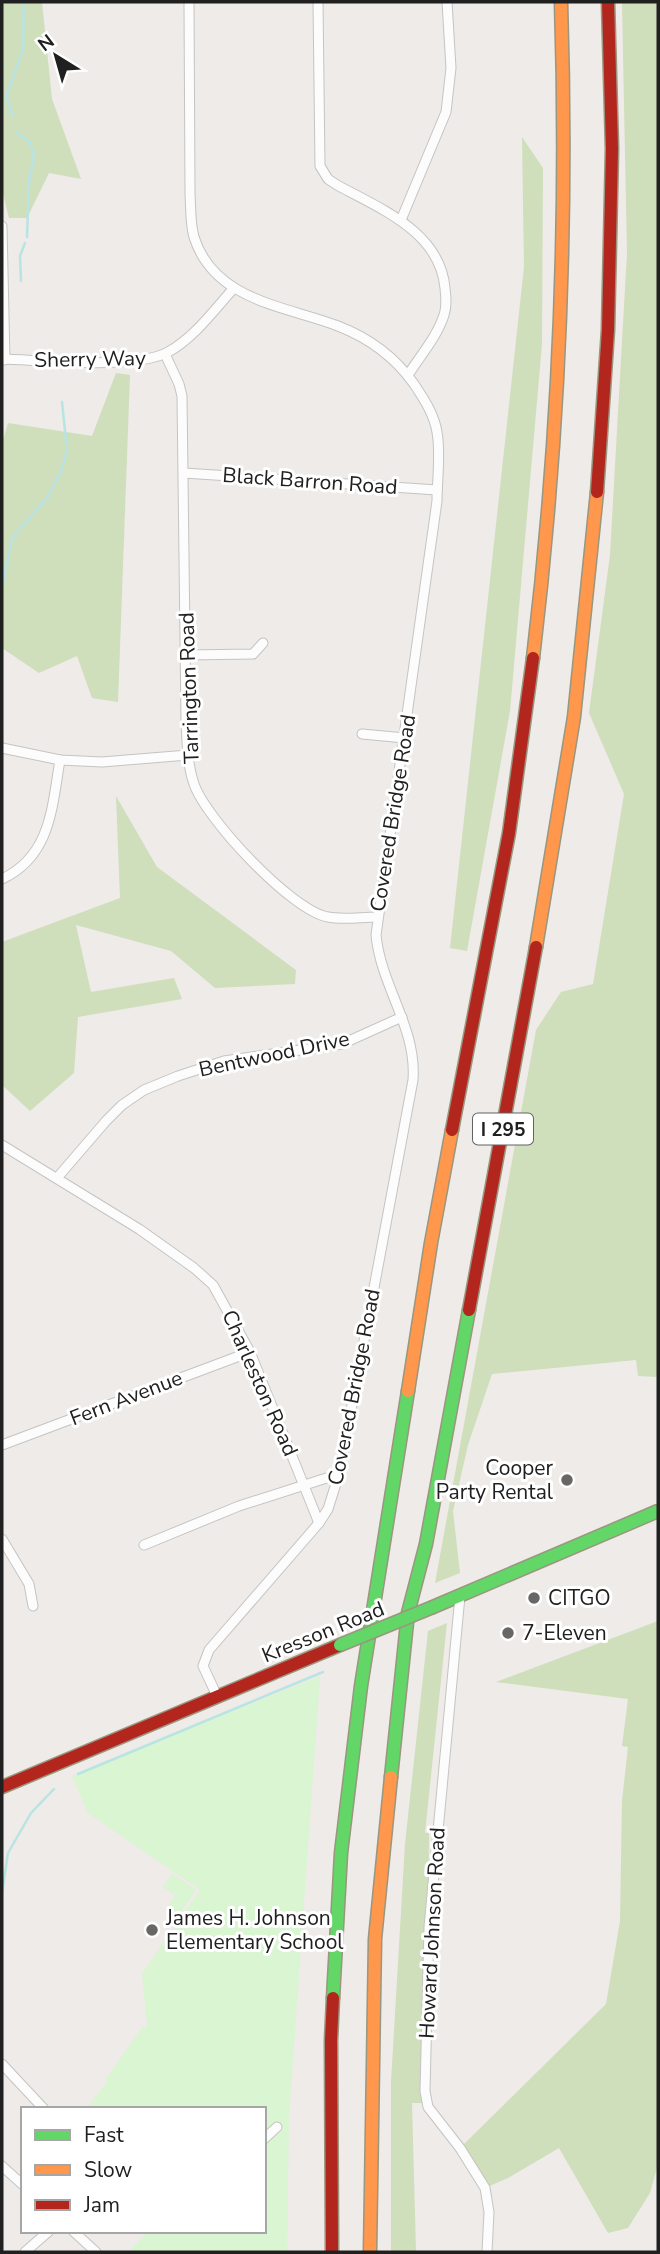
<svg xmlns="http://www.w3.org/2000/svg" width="660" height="2254" font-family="'Nunito Sans',sans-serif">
	<rect width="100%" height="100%" fill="#eeebe8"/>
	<g fill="#cfdebb">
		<path d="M2,2H42L52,99L81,179L49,173L27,218H9L2,189Z"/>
		<path d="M622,2H658V1377L638,1376L636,1360L492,1374L468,1445L453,1511L460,1573L435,1583L536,1030L561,992L593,984L624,794L589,713L610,555L627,253Z"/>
		<path d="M522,137L543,168L542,344L510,711L467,951L450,948L524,267Z"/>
		<path d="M116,373L130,375L118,702L92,698L77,656L39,673L2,648V438L4,437L8,423L92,436Z"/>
		<path d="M116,796L157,867L296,970L295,984L215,988L171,951L76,925L91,992L174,978L182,999L78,1017L74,1073L30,1111L2,1085V942L120,898Z"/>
		<path d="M658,1621V2164L650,2193L628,2228L608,2233L559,2148L508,2178L485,2188L460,2148L606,2004L620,1921L622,1801L628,1747L622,1746L628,1699L496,1682Z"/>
		<path d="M447,1623L425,1833L429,1832L427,2103H412L416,2252H391V2082L405,1844L428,1631Z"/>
	</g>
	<g fill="#d9f5d1">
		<path d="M320,1676L289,2116L287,2252H128L148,2231H264V2109H86L107,2082L105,2080L143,2026L144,2028L147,2025L142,1974L200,1890L88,1813L72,1776Z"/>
		<path d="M172,1874L196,1890L177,1918L165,1910L175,1895L163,1887Z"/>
	</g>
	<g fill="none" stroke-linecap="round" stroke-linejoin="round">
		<g stroke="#b9e4e4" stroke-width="2.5">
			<path d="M13,117L7,100V94L23,49L24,2"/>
			<path d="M17,132L30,143L34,155L29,183L27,237"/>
			<path d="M21,281L20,256L25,243"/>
			<path d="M2,588L12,538L47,498L61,472L67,450L62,402"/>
			<path d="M78,1774L323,1672"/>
			<path d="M2,1893L8,1853L31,1813L54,1789"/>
		</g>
		<defs>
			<g id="street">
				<path d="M189,2L190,194C191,209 190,223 194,237C214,301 286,306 338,326C369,338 395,357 414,384C424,399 434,414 437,432C441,455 437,479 437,501L376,935C381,987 417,1028 413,1080L339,1474L328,1509L319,1523L209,1650L203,1666L217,1696"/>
				<path d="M318,2L320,166L328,179L337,185C381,209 440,232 445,288C446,297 447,306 444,315C437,337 420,356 408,375"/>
				<path d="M401,220L446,112L451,68L447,2"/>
				<path d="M2,226L5,360"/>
				<path d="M165,354L179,384L182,396L186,720C187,741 187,764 194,784C206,819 292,911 328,917C343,920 361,917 377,917"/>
				<path d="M2,359C43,360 135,370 168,352C194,338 214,310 234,288"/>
				<path d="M184,473L437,490"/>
				<path d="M186,655L253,654L263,643"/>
				<path d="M362,734L405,738"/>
				<path d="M2,748L60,760L102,762L188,755"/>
				<path d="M2,879C51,856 52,807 60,760"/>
				<path d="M2,1145L139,1229L194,1268L213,1285L250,1352L319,1523"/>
				<path d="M57,1178L106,1121L122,1105L144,1090L178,1076L224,1061L342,1044L402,1017"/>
				<path d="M2,1445L250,1352"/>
				<path d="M2,1539L29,1584L33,1606"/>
				<path d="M144,1545L239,1506L339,1474"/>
				<path d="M460,1596L429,1927L425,2091L428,2107L460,2148L485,2188L489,2212L487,2252"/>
				<path d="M2,2064L44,2109"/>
				<path d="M264,2139L277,2127"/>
				<path d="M2,2166L23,2185"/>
				<path d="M73,2231L96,2252"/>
				<path d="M25,2252L49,2231"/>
			</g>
			<g id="fast">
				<path d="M433,1607L658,1511"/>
				<path d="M391,1777L408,1613L426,1544L469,1310"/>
				<path d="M333,1998L341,1853L361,1686L408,1391"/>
			</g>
			<g id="slow">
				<path d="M533,658C559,441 568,220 561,2"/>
				<path d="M536,947L574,717L597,492"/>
				<path d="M408,1391L431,1243L452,1130"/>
				<path d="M370,2252L375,1939L391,1777"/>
			</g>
			<g id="jam">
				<path d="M597,492L608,330L612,149L608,2"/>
				<path d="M452,1130L509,833L533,658"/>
				<path d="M469,1310L536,947"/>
				<path d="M2,1787L340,1645"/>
				<path d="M332,2252L331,2040L333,1998"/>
			</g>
		</defs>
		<use href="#street" stroke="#c5c4c3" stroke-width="11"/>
		<use href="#fast" stroke="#9a967f" stroke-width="15"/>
		<use href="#slow" stroke="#9a967f" stroke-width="15"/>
		<use href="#jam" stroke="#9a967f" stroke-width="15"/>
		<use href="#street" stroke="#fcfcfc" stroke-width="9"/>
		<use href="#fast" stroke="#63d668" stroke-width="12"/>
		<use href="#slow" stroke="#ff974d" stroke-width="12"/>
		<use href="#jam" stroke="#b3261e" stroke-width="12"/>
		<defs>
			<path id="fast-bridge" d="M340,1645L433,1607"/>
		</defs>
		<use href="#fast-bridge" stroke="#9a967f" stroke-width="15" stroke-linecap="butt"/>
		<use href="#fast-bridge" stroke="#63d668" stroke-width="12"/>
	</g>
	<g fill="#686766" stroke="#fff" stroke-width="2.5">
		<circle cx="567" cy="1480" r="7"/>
		<circle cx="534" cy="1598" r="7"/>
		<circle cx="508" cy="1633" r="7"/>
		<circle cx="152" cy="1930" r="7"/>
	</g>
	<g text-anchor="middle" stroke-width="6" stroke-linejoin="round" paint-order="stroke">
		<rect fill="#fff" stroke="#636363" stroke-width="2" x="473" y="1113.5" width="60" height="31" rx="5"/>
		<g font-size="19" font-weight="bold" fill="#202020">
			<text x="503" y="1136">I 295</text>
		</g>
		<g font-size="21" fill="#202020" stroke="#fff">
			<text transform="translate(90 359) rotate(-1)" y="7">Sherry Way</text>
			<text transform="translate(310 481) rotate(4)" y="7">Black Barron Road</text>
			<text transform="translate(189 688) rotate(-92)" y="7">Tarrington Road</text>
			<text transform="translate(393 813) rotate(-81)" y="7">Covered Bridge Road</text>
			<text transform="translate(274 1054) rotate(-12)" y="7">Bentwood Drive</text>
			<text transform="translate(260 1383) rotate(66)" y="7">Charleston Road</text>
			<text transform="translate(354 1387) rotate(-79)" y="7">Covered Bridge Road</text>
			<text transform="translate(126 1398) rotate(-21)" y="7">Fern Avenue</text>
			<text transform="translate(323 1632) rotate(-22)" y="7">Kresson Road</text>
			<text transform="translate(432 1933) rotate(-87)" y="7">Howard Johnson Road</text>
		</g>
		<g font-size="21" fill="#202020" stroke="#fff" text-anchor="start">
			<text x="553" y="1475" text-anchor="end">Cooper<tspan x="553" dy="24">Party Rental</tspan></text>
			<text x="548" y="1605">CITGO</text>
			<text x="522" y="1640">7-Eleven</text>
			<text x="166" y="1925">James H. Johnson<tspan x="166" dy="24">Elementary School</tspan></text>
		</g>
	</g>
	<rect width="660" height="2254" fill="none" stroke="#202020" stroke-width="7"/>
	<rect x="21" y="2107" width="245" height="126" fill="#ffffff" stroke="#a6a6a6" stroke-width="2"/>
	<rect x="35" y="2130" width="35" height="10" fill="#63d668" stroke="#a6a6a6" stroke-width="2"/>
	<text x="84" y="2142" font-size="21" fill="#202020">Fast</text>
	<rect x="35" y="2165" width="35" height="10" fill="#ff974d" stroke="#a6a6a6" stroke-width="2"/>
	<text x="84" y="2177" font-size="21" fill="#202020">Slow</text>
	<rect x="35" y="2200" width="35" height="10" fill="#b3261e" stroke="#a6a6a6" stroke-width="2"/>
	<text x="84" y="2212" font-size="21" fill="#202020">Jam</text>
	<g transform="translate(56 56) rotate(323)" stroke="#ffffff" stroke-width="5" paint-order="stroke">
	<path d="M0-5L12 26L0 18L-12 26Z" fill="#202020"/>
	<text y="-10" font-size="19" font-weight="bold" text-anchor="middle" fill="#202020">N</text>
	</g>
</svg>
